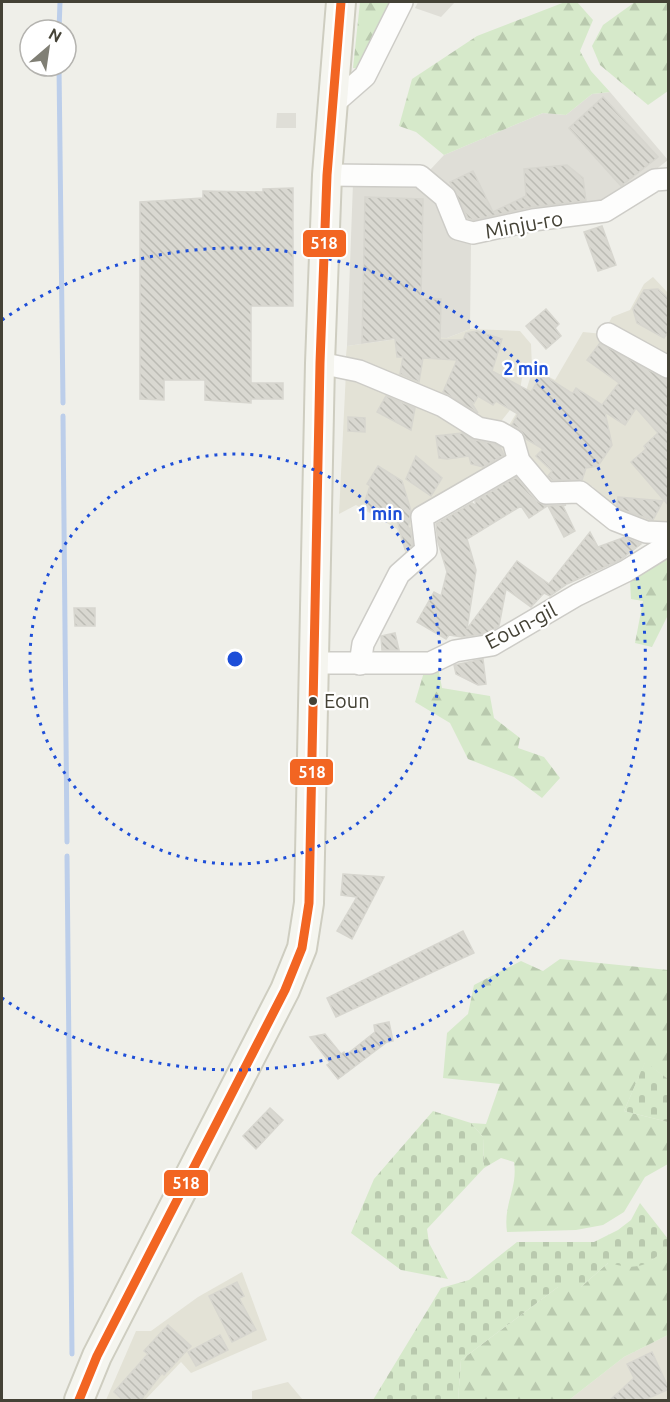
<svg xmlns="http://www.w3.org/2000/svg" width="670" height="1402" font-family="Ubuntu,sans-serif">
	<defs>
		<pattern id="forest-firs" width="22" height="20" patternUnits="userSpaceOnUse" patternTransform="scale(1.5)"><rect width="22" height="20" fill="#d6e9ca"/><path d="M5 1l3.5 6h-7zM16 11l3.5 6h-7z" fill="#b9c9ae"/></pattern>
		<pattern id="cemetery-stones" width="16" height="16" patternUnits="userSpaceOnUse" patternTransform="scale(1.5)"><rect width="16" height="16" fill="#d6e9ca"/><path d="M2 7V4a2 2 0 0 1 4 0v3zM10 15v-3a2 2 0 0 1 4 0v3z" fill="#b9c9ae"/></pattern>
		<pattern id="building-back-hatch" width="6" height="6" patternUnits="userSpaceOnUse" patternTransform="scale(1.5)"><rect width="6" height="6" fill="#d9d8d1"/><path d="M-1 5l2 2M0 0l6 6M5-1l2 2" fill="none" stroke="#bbbbb4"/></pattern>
	</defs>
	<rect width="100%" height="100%" fill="#efefe9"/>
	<g fill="#e3e2d6">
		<path d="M653,277L668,293V363L606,328L612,317L630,310L644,284Z"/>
		<path d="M470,329L520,331L531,344L532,368L555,380L583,332L603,334L668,372V525L661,526L616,514L592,486L549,490L506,430L522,404L531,375L523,373L518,400L495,429L345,365L347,346L411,337L447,338Z"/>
		<path d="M346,372L510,442L512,458L416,516L423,546L406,554L397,529L356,505L339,514Z"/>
		<path d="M242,1272L267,1340L191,1373L181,1362L145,1400H106L136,1331H151L198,1297Z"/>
		<path d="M668,1335V1400H569L624,1357Z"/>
		<path d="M288,1382L303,1400H252V1391Z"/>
	</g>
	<g fill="#dfded7">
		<path d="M418,2H455L441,17L415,8Z"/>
		<path d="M610,92L668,160L622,196L603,206L472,228L461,217L430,170L444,155L543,113L566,115L592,94Z"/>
		<path d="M277,113H296V128H276Z"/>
		<path d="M353,183L422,186L442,204L453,234L471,244L470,329L447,338L411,337L347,346Z"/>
	</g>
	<g fill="url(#forest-firs)">
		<path d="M360,2H393L359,69L353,68Z"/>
		<path d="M565,2H577L593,20L580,51L591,71L610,92L592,94L566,115L543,113L444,155L416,132L399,126L412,79L477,36Z"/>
		<path d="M635,2H668V91L648,105L600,65L592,46L603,25Z"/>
		<path d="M668,554V615L652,647L635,643L643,601L631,599L630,580Z"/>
		<path d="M438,667L442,688L490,696L494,718L520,738L518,748L544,757L560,778L542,798L514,777L468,759L450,723L415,702L424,672Z"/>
		<path d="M560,959L668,970V1079L645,1063L624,1111L668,1122V1164L645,1177L624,1212L603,1225L576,1230L507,1232C503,1203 518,1189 514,1162L501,1158L484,1168L483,1137L471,1123L486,1124L500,1084L443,1078L447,1033L468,1014L474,985L521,961L543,971Z"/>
		<path d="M668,1247V1335L624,1357L569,1400H458L461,1360L558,1287H581L608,1263L652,1260Z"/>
	</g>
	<g fill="url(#cemetery-stones)">
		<path d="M645,1062L668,1079V1122L624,1111Z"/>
		<path d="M433,1111L471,1123L483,1137L484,1168L427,1229L429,1243L448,1279L401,1270L351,1233L374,1179Z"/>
		<path d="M640,1203L668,1239V1247C644,1268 639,1270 608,1263L581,1287H558L461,1360L458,1400H373L441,1288L469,1280L517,1242H594L618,1230L631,1220Z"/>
	</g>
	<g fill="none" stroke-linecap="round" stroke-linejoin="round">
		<g stroke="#bcceea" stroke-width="5">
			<path d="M59,30L60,2"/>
			<path d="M59,66L63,403"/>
			<path d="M63,416L67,842"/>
			<path d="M67,856L72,1354"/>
		</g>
	</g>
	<g fill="url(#building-back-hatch)" stroke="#d7d6cf" stroke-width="1.5">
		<path d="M603,97L658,157L621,186L569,128Z"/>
		<path d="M567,165L583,178L586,201L531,207L473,220L468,218L450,182L473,171L493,212L526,196L524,169Z"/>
		<path d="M293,188V306H251V383H283V399H251V403L205,400V380H164V400L140,399V202L203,198V191L263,192V189Z"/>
		<path d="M365,197L423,199L421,299H441L440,340H463L466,333L477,331L502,339L492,371L531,392L542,374L570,392L573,393L576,388L602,405L619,383L587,360L600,343L669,381V506L631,462L646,449L644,446L658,433L636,408L625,425L605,412L612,445L598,466L586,468L582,480H552L548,476L552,471L536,456L543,449L526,439L520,429L512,425L518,414L496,401L493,405L478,396L474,403L469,399L478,413L443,392L457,360L423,358L419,382L400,374L403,357H397L395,338L362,343Z"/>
		<path d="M602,226L616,265L598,271L584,232Z"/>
		<path d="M658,289L669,299V331L664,338L637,323L633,309L644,290Z"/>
		<path d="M546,309L559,324L555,328L561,336L546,349L526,326Z"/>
		<path d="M386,396L415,408L411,430L377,412Z"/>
		<path d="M348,417L365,418V432L348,431Z"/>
		<path d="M462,433L475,440L495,444L500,447L504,455L483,467L471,464L469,456L447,459L439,458L436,436Z"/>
		<path d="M416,456L442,478L431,496L406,479Z"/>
		<path d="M378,466L402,481L411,511L408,529L410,528L413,545L410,547L405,549L396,516L387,521L381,518L376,508L370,511L365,501L370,486L367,484Z"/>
		<path d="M516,477L536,501L547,506L529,518L521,506L467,539L476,570L467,629L517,561L549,584L590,532L598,547L625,537L641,544L620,560L567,584L550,596L544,593L531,607L506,589L499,626L488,633L462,637L449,635L446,639L417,622L434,592L441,596L447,572L438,542L436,524L472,503L476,506L475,501Z"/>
		<path d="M618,497L663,501L653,520L649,519L621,509L617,505Z"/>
		<path d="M566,505L563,506L575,531L564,537L548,506Z"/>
		<path d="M74,608H95V626H75Z"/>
		<path d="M395,633L399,650H382L381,636Z"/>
		<path d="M483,659L486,684L478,685L456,674L454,665Z"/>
		<path d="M343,874L384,877L352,939L337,931L357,897L341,895Z"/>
		<path d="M463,931L474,953L336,1017L327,998Z"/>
		<path d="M389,1022L393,1041L387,1042L338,1079L327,1065L330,1063L310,1037L325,1034L341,1054L344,1052L346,1055L375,1032L374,1025Z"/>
		<path d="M270,1108L283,1120L256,1149L243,1136Z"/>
		<path d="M237,1282L244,1296L239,1298L256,1330L232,1342L209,1296Z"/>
		<path d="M168,1325L191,1346L164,1375L162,1373L140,1401H124L114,1392L148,1354L144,1351Z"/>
		<path d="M220,1335L228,1350L196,1366L188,1352Z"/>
		<path d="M652,1352L669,1389L642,1401H609L634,1378L627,1364Z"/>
	</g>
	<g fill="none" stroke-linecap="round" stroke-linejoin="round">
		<defs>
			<g id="street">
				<path d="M333,104L365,76L402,2"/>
				<path d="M327,175L420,176L445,197L458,229L473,233L533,220L605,211L655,180L668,179"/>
				<path d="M608,334L668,367"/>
				<path d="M320,363L359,371L443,406L478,428L499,432L513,440L519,461L546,493L580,492L615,520L646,532L668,533"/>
				<path d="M313,663H430L455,651L492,645L577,595L626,571L668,545"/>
				<path d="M360,664L363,644L399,574L426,550L422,517L519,461"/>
			</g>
			<path id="secondary" d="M79,1400L97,1356L285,990L302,948L309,903L320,363L327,175L341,2"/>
		</defs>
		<use href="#street" stroke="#cdccc7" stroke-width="24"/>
		<use href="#secondary" stroke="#cecdc0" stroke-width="32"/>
		<use href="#street" stroke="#fdfdfc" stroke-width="21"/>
		<use href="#secondary" stroke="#f5f5ef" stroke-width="28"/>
		<defs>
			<path id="bus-1" d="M79,1400L97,1356L285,990L302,948L309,903L320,363L327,175L341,2"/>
		</defs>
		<use href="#bus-1" stroke="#fff" stroke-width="14"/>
		<use href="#bus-1" stroke="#f26522" stroke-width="9"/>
	</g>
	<g fill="none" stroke="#1d4ed8" stroke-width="3" stroke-dasharray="3 6">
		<circle cx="235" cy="659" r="205"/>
		<path d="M2 320A411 411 0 1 1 2 998"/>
	</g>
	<circle fill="#444236" stroke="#fff" stroke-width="2" cx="313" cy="701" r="5"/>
	<g text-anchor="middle" stroke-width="4.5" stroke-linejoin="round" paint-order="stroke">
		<g font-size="20" fill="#444236" stroke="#fff" text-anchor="start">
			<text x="324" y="708">Eoun</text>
		</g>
		<g font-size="21" fill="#444236" stroke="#fff">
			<text transform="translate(524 225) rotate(-10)" y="7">Minju-ro</text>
			<text transform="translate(521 626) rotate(-27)" y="7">Eoun-gil</text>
		</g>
	</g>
	<circle cx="235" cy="659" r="9" fill="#1d4ed8" stroke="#fff" stroke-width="3"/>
	<g font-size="18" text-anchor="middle" font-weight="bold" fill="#1d4ed8" stroke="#fff" stroke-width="4.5" stroke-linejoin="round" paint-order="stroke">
		<text x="526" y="375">2 min</text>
		<text x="380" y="520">1 min</text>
	</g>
	<g stroke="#fff" stroke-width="2">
		<rect x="302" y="229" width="45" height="29" rx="6" fill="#f26522"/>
		<rect x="289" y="758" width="45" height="28" rx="6" fill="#f26522"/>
		<rect x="163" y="1169" width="46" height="28" rx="6" fill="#f26522"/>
	</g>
	<g font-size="16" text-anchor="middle" font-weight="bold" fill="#fff">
		<text x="324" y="249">518</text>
		<text x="312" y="778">518</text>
		<text x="186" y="1189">518</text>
	</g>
	<rect width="670" height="1402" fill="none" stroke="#444236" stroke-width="6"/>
	<g transform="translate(48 48) rotate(29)"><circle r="28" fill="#ffffff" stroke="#b4b3af" stroke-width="1.5"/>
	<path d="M0-4.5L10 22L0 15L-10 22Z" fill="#807f75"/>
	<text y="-9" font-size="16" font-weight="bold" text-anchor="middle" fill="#444236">N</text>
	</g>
</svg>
